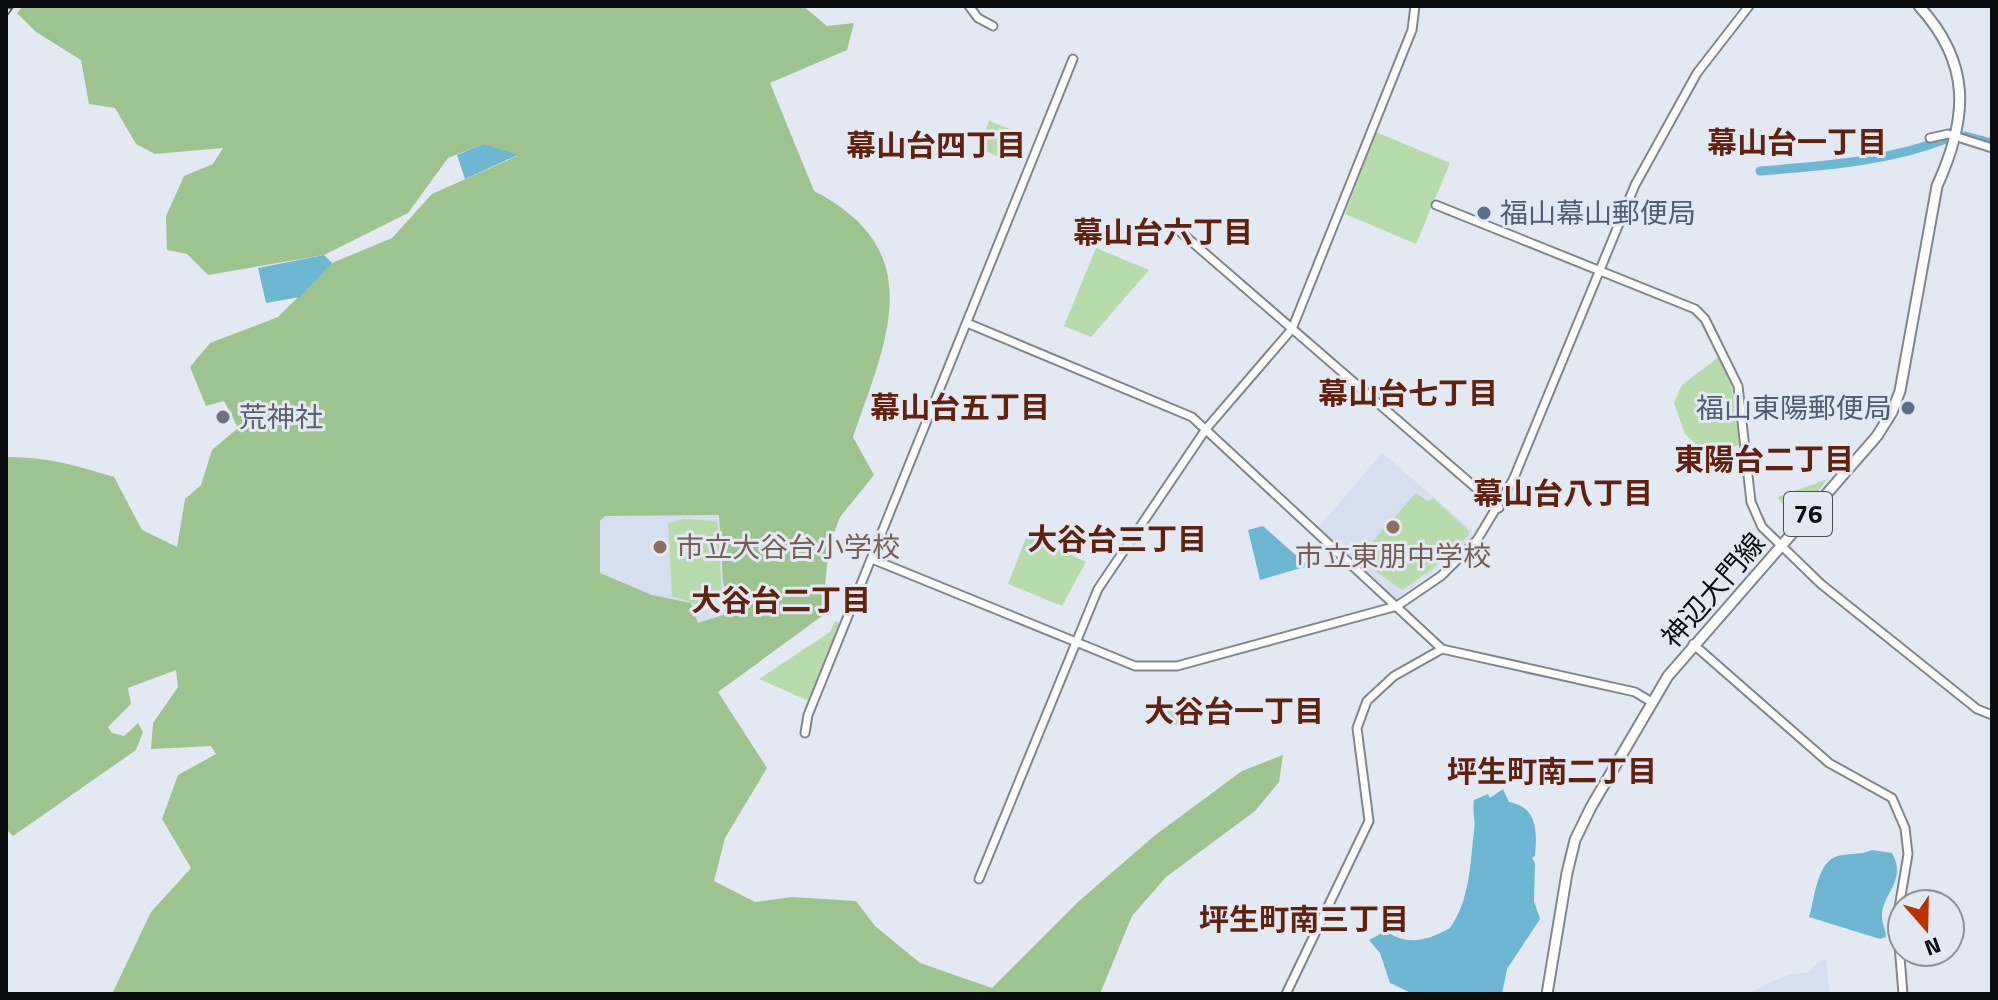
<svg xmlns="http://www.w3.org/2000/svg" width="1998" height="1000" font-family="'Titillium Web','Noto Sans JP',sans-serif">
	<rect width="100%" height="100%" fill="#e3e9f2"/>
	<g fill="#d6dfef">
		<path d="M1382,453L1472,530L1473,536L1441,566L1395,600L1317,529Z"/>
		<path d="M719,515L723,582L732,612L698,623L691,603L652,595L600,573V521L605,516Z"/>
		<path d="M1822,959L1826,960L1830,994H1746L1787,975L1809,972Z"/>
	</g>
	<g fill="#b7dbaa">
		<path d="M989,121L1013,130L1002,158L978,148Z"/>
		<path d="M1376,132L1450,163L1416,244L1345,214Z"/>
		<path d="M1096,248L1149,270L1091,337L1064,326Z"/>
		<path d="M1720,356L1732,389L1739,445L1709,456L1685,434L1674,403L1682,385Z"/>
		<path d="M1828,479L1795,518L1777,497Z"/>
		<path d="M1416,493L1428,501L1433,498L1469,531V535L1432,569L1402,590L1362,562L1363,552Z"/>
		<path d="M684,519L716,521L718,526L722,595L695,604L672,596L668,523Z"/>
		<path d="M1027,535L1086,562L1062,606L1008,584Z"/>
		<path d="M835,621L841,624L811,702L759,679L830,632Z"/>
		<path d="M1193,698L1198,718L1192,725H1164L1163,702Z"/>
	</g>
	<path fill="#9dc48f" fill-rule="evenodd" d="M23,6H803L827,26L854,23L847,50L770,83L814,191C930,251 887,339 853,437L874,475L840,517L829,545L822,616L718,692L767,768L725,838L714,881L755,902L792,897L856,901L875,926L920,963L992,988L1079,901L1154,836L1242,771L1283,755L1279,782L1255,811L1166,877L1132,916L1100,994H112L151,912L191,868L162,819L178,775L216,754L211,746L151,749L153,723L178,687L176,670L128,688L131,704L108,727L112,733L124,736L138,723L143,732L136,750L13,836L6,829V457C44,456 78,466 114,477L142,530L177,547L185,499L201,485L212,450L238,428L224,401L206,406L190,367L210,343L278,317L332,263L392,238L432,194L517,156L483,144L448,158L408,213L324,255L208,275L187,254L167,250L166,216L184,176L213,164L223,148L155,154L136,144L115,108L89,104L81,60L36,32L17,13ZM719,515L723,582L732,612L698,623L691,603L652,595L600,573V521L605,516Z"/>
	<g fill="#6eb7d3">
		<path d="M483,144L518,155L465,179L457,155Z"/>
		<path d="M324,255L332,263L300,297L266,303L258,268Z"/>
		<path d="M1263,526L1308,566L1260,580L1248,530Z"/>
		<path d="M1503,789L1509,802C1538,807 1537,832 1535,856L1532,858L1535,863L1534,901L1540,919L1507,969L1502,994H1413L1390,983L1380,953L1369,940L1386,931C1407,946 1427,941 1450,928C1470,899 1470,865 1474,831C1476,820 1472,812 1474,800L1488,794L1490,798Z"/>
		<path d="M1872,850L1892,853C1908,881 1881,894 1882,917C1882,924 1886,930 1886,937L1880,939L1809,917C1814,903 1816,865 1835,857C1847,852 1859,856 1872,850Z"/>
	</g>
	<g fill="none" stroke-linecap="round" stroke-linejoin="round">
		<g stroke="#6eb7d3" stroke-width="9">
			<path d="M1965,136L1992,143"/>
			<path d="M1760,171C1823,166 1886,162 1946,139"/>
		</g>
		<defs>
			<g id="minor">
				<path d="M969,6L978,18L993,26"/>
				<path d="M1930,138L1948,134L1992,148"/>
				<path d="M1436,205L1695,309L1705,319L1738,386L1751,502L1762,527L1821,584L1977,709L1992,715"/>
				<path d="M1177,229L1499,508"/>
				<path d="M967,323L1192,417L1442,649L1635,692L1653,703"/>
				<path d="M872,559L1135,666H1177L1397,606L1441,576L1477,540L1513,480L1635,185L1697,73L1749,6"/>
				<path d="M1693,644L1829,763L1892,798L1905,828L1908,854L1897,920L1903,994"/>
				<path d="M805,733L808,715L1073,59"/>
				<path d="M979,879L1098,589L1206,429L1292,329L1412,30L1415,6"/>
				<path d="M1286,994L1369,821L1357,728L1367,701L1394,676L1442,649"/>
			</g>
			<path id="major" d="M1547,994L1567,873L1575,840L1591,807L1668,676L1877,436L1892,412L1900,391L1937,186C1968,118 1972,64 1919,6"/>
		</defs>
		<use href="#minor" stroke="#81868e" stroke-width="11"/>
		<use href="#major" stroke="#81868e" stroke-width="13"/>
		<use href="#minor" stroke="#fff" stroke-width="7"/>
		<use href="#major" stroke="#fff" stroke-width="9"/>
		<defs>
			<path id="rail" d="M6,14L12,6"/>
		</defs>
		<use href="#rail" stroke="#56595e" stroke-width="5"/>
		<use href="#rail" stroke="#e3e9f2" stroke-width="2" stroke-dasharray="6" stroke-linecap="butt"/>
	</g>
	<g fill="#5c6f8a" stroke="#e3e9f2" stroke-width="3">
		<circle cx="1484" cy="213" r="8"/>
		<circle cx="1908" cy="408" r="8"/>
	</g>
	<circle fill="#6b7280" stroke="#e3e9f2" stroke-width="3" cx="223" cy="417" r="8"/>
	<g fill="#8d6e63" stroke="#e3e9f2" stroke-width="3">
		<circle cx="1393" cy="527" r="8"/>
		<circle cx="660" cy="547" r="8"/>
	</g>
	<g text-anchor="middle" stroke-width="6" stroke-linejoin="round" paint-order="stroke">
		<rect fill="#e3e9f2" stroke="#4c4f54" stroke-width="2" x="1784" y="492" width="48" height="44" rx="6"/>
		<g font-size="26" font-weight="bold" fill="#0c0d10">
			<text x="1808" y="523">76</text>
		</g>
		<g font-size="28" fill="#4e5e75" stroke="#e3e9f2" text-anchor="start">
			<text x="1500" y="223">福山幕山郵便局</text>
			<text x="1892" y="418" text-anchor="end">福山東陽郵便局</text>
		</g>
		<g font-size="28" fill="#5b616d" stroke="#e3e9f2" text-anchor="start">
			<text x="239" y="427">荒神社</text>
		</g>
		<g font-size="28" fill="#785e54" stroke="#e3e9f2" text-anchor="start">
			<text x="676" y="557">市立大谷台小学校</text>
			<text x="1393" y="566" text-anchor="middle">市立東朋中学校</text>
		</g>
		<g font-size="28" fill="#0c0d10" stroke="#e3e9f2">
			<text transform="translate(1713 590) rotate(-49)" y="10">神辺大門線</text>
		</g>
		<g font-size="30" font-weight="bold" fill="#62200e" stroke="#e3e9f2">
			<text x="1797" y="153">幕山台一丁目</text>
			<text x="936" y="156">幕山台四丁目</text>
			<text x="1163" y="243">幕山台六丁目</text>
			<text x="1408" y="404">幕山台七丁目</text>
			<text x="960" y="418">幕山台五丁目</text>
			<text x="1764" y="470">東陽台二丁目</text>
			<text x="1563" y="504">幕山台八丁目</text>
			<text x="1117" y="550">大谷台三丁目</text>
			<text x="781" y="611">大谷台二丁目</text>
			<text x="1234" y="722">大谷台一丁目</text>
			<text x="1552" y="782">坪生町南二丁目</text>
			<text x="1304" y="930">坪生町南三丁目</text>
		</g>
	</g>
	<rect width="1998" height="1000" fill="none" stroke="#0c0d10" stroke-width="16"/>
	<g transform="translate(1926 928) rotate(160)"><circle r="38" fill="#e3e9f2" stroke="#8d9198" stroke-width="2"/>
	<path d="M0-6L14 30L0 20L-14 30Z" fill="#bb3200"/>
	<text y="-12" font-size="22" font-weight="bold" text-anchor="middle" fill="#0c0d10">N</text>
	</g>
</svg>
